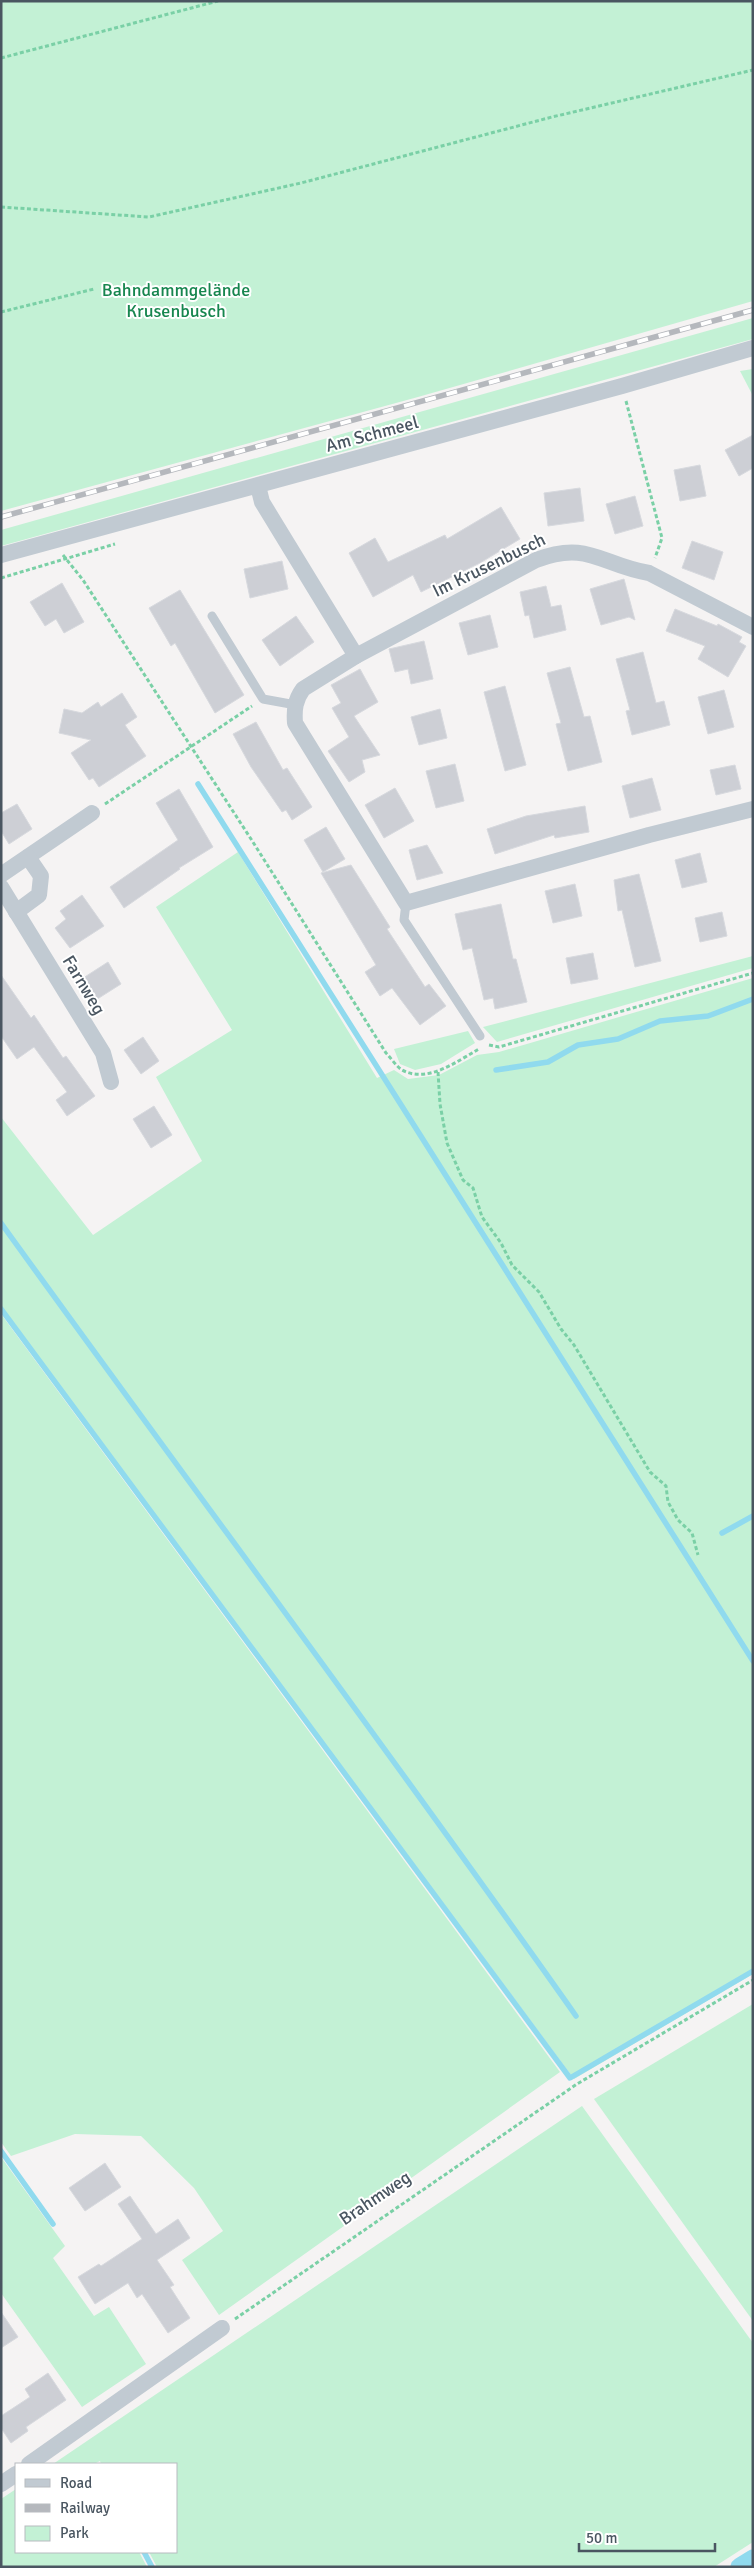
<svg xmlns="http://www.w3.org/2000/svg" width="754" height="2568" font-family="Signika,sans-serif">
	<rect width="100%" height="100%" fill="#f5f3f3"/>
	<g fill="#c3f1d5">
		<path d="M1,1H753V301L418,397L1,511Z"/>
		<path d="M753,318V339L1,546V530Z"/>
		<path d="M753,369V396L740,371Z"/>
		<path d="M238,852L377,1078L394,1070L408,1079L439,1075L477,1055L499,1052L753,978V1974L574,2079L1,1309V1117L93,1235L202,1161L156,1077L232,1030L156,907Z"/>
		<path d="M753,956V968L497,1042L483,1027Z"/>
		<path d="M468,1031L475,1043L441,1064L415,1070L400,1064L394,1049Z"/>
		<path d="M1,1314L560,2072L219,2315L182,2260L223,2231L194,2188L141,2136L75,2134L11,2156L1,2142Z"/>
		<path d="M753,2004V2321L594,2099Z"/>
		<path d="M582,2106L753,2343V2542L714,2567H157L149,2552H176V2464H101L100,2461L94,2464H53Z"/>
		<path d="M1,2157L65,2246L53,2258L94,2316L109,2307L146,2364L82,2407L1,2293Z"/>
		<path d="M16,2489V2552H139L147,2567H1V2499Z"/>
	</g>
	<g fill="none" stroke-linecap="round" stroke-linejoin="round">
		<g stroke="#90daee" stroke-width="5.5">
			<path d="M198,784L753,1661"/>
			<path d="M496,1070L548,1062L578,1045L618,1039L660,1021L708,1016L753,999"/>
			<path d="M1,1223C192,1488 388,1749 576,2016"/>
			<path d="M1,1309L570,2078L753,1971"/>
			<path d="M722,1533L753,1516"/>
			<path d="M1,2151L53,2224"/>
			<path d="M144,2552L152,2567"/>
		</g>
		<path stroke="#90daee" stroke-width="19" d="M740,2567L753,2559"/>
	</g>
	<g fill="#cdcfd5" stroke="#d7d9de">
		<path d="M753,435V468L739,476L725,450Z"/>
		<path d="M700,465L706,496L680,501L674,470Z"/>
		<path d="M580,488L584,521L548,526L544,493Z"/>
		<path d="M635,496L643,526L615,534L606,504Z"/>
		<path d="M501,507L520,539L480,563L421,592L413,575L373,597L349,553L375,538L388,562L445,535L447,539Z"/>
		<path d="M692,541L723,552L714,580L682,568Z"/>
		<path d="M282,561L288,589L250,598L244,569Z"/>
		<path d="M624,579L635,620L629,617L601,625L590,589Z"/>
		<path d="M62,583L84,622L64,633L56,619L45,626L30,602Z"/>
		<path d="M546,586L551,607L561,605L566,630L534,638L529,615L525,616L520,592Z"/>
		<path d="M180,590L244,695L215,713L175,643L171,646L149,608Z"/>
		<path d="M675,609L717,626L718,624L742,637L739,642L746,646L728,677L698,659L705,646L666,631Z"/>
		<path d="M490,615L498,647L468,655L459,623Z"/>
		<path d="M296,616L314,642L280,666L262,640Z"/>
		<path d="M424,641L433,679L411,684L408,669L395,672L389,649Z"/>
		<path d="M643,652L656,703L664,701L670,725L632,735L626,711L630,710L616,659Z"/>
		<path d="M570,667L584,717L590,716L602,762L568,771L556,724L561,723L547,673Z"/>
		<path d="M360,669L378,702L354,716L380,755L362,760L365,772L349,782L328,751L349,737L332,708L341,703L331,685Z"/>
		<path d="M505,686L526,765L505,771L484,692Z"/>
		<path d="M724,690L734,727L708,734L698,697Z"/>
		<path d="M122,693L137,717L125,725L146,756L99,787L93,778L89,780L71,753L91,740L59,733L64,709L82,713L98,702L101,707Z"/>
		<path d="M440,709L447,738L419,745L411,717Z"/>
		<path d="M256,722L283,770L287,768L312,807L292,820L286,810L282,812L251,767L233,734Z"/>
		<path d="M455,764L464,801L436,808L426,771Z"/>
		<path d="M735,765L741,789L716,795L710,770Z"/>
		<path d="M652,778L661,810L630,818L622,786Z"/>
		<path d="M395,788L414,821L384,838L365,805Z"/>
		<path d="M179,789L213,847L179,868L180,869L124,908L110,887L178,840L156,803Z"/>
		<path d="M17,804L32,829L9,844L1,831V813Z"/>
		<path d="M585,806L589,832L555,838L554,835L495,854L487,829L526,816Z"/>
		<path d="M326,827L345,859L323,872L304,840Z"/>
		<path d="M427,845L443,873L417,880L409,850Z"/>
		<path d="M700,853L707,882L682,888L675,860Z"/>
		<path d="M351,865L390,927L387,929L425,987L429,984L446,1006L420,1025L392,988L380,996L365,972L376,965L321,873Z"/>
		<path d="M639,874L661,961L635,967L622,910L618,911L614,880Z"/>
		<path d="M575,884L582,916L553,923L545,891Z"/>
		<path d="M82,895L104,926L70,948L55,928L66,919L60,911Z"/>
		<path d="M501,904L513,959H516L527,1002L495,1009L493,998L484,1000L472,948L463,950L455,914Z"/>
		<path d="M722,912L727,936L700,942L695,918Z"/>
		<path d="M593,953L598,979L571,984L566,958Z"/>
		<path d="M108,962L121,984L91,1003L77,982Z"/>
		<path d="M1,975L31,1018L34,1015L63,1058L66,1056L95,1096L67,1116L56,1100L67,1092L34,1047L17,1059L1,1036Z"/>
		<path d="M143,1037L159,1061L141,1074L124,1050Z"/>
		<path d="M154,1106L172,1135L151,1148L133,1119Z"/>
		<path d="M105,2163L121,2187L85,2211L69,2188Z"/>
		<path d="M130,2196L156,2234L178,2219L190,2238L157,2260L174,2285L170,2287L190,2318L168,2333L142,2294L137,2298L128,2283L95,2304L78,2277L99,2264L101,2266L142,2239L118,2204Z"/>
		<path d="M1,2312L18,2337L1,2348Z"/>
		<path d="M48,2373L66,2400L26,2427L28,2431L11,2443L1,2428V2416L30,2397L25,2389Z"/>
	</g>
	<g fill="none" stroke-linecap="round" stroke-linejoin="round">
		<g stroke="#7ad0a6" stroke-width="3" stroke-dasharray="4 2.5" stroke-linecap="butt">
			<path d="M1,58L218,1"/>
			<path d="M1,207L149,217L301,183L552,117L753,70"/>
			<path d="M1,312L94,289"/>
			<path d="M626,401L662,538L655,558"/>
			<path d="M63,555L83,580L251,839L386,1053C391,1058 396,1066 402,1070C428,1084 457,1061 479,1049"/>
			<path d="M1,578L115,544"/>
			<path d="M105,804L252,706"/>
			<path d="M489,1045L499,1047L753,973"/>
			<path d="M438,1072L440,1104L447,1143L463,1180L473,1188L482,1217L501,1243L512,1265L539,1292L561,1329L574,1345L650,1472L666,1486L668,1502L678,1520L692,1533L698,1555"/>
			<path d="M235,2319L577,2084L753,1980"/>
		</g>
		<g stroke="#c1cad2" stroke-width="9">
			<path d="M212,616L263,699L296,705"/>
			<path d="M406,903L404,920L480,1036"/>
		</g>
		<g stroke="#c1cad2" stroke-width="16">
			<path d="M258,486L262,502L356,656"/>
			<path d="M1,555L622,386L753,348"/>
			<path d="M753,627L649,573C601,565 588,540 536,560L356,656L303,689C295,700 294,710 295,723L406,903L649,835L753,809"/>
			<path d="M1,875L92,813"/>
			<path d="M1,887L103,1053L111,1082"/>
			<path d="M16,912L39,895L41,876L28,857"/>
			<path d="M29,2464L222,2328"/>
			<path d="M1,2484L16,2474"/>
		</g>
		<defs>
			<path id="rail" d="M1,517L753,310"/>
		</defs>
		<use href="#rail" stroke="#b5b8bd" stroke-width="5.5"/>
		<use href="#rail" stroke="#fff" stroke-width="4" stroke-dasharray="11" stroke-linecap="butt"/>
	</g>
	<g text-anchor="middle" stroke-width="4" stroke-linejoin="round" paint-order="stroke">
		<g font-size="18" fill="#17864f" stroke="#fff">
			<text x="176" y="296">Bahndammgelände<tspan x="176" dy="21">Krusenbusch</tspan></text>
		</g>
		<g font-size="18" fill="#4a5661" stroke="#fff">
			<text transform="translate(372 434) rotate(-15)" y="6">Am Schmeel</text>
			<text transform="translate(489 565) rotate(-26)" y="6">Im Krusenbusch</text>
			<text transform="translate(84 985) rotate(59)" y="6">Farnweg</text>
			<text transform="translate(375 2198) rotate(-34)" y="6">Brahmweg</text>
		</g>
	</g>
	<rect width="754" height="2568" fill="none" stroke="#4a5661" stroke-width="5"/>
	<rect x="15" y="2463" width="162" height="90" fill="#ffffff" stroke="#b7bbc0"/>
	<rect x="25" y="2479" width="25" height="8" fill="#c1cad2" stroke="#b7bbc0"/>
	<text x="60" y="2488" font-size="15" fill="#4a5661">Road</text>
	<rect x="25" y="2504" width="25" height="8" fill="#b5b8bd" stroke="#b7bbc0"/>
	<text x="60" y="2513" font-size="15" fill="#4a5661">Railway</text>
	<rect x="25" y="2526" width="25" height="15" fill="#c3f1d5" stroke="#b7bbc0"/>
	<text x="60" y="2538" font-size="15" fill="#4a5661">Park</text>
	<path d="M579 2543v8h136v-8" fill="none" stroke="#4a5661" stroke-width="2.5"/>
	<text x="586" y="2543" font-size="15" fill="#4a5661" stroke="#ffffff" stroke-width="4" paint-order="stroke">50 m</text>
</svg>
